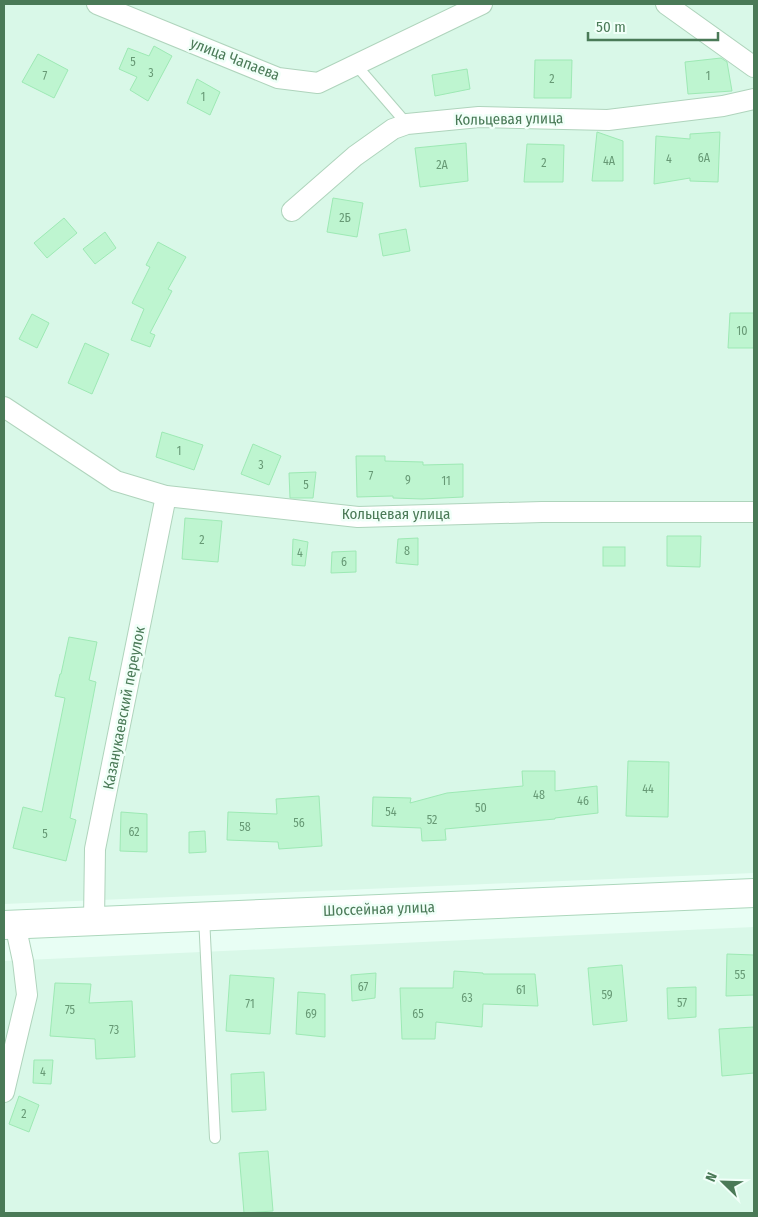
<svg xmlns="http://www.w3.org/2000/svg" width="758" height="1217" font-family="'Fira Sans Condensed',sans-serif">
	<rect width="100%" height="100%" fill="#e8fef4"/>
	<g fill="#d9f8e8">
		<path d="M4,4H754V873L4,904Z"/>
		<path d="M754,927V1213H4V961Z"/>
	</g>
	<g fill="#bef5d0" stroke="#9de9b4">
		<path d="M154,46L172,56L148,101L130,90L137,77L119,69L128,48L149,56Z"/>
		<path d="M38,54L68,70L54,98L22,82Z"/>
		<path d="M721,58L727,62L732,91L688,94L685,62Z"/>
		<path d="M535,60H572L571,98H534Z"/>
		<path d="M467,69L470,89L435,96L432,75Z"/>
		<path d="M197,79L220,92L210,115L187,103Z"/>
		<path d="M597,132L623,141V181H592Z"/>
		<path d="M720,132L718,182L690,181V178L654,184L656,136L690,139V134Z"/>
		<path d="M466,143L468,181L420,187L415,148Z"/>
		<path d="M527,144L564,145L563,182H524Z"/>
		<path d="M333,198L363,203L357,237L327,232Z"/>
		<path d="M64,218L77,233L47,258L34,243Z"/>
		<path d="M406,229L410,251L383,256L379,234Z"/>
		<path d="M105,232L116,248L95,264L83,249Z"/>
		<path d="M158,242L186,257L168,289L172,291L150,333L155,335L150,347L131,340L144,309L132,303L150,267L146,265Z"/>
		<path d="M730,313H754V348H728Z"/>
		<path d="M32,314L49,323L37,348L19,339Z"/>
		<path d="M85,343L109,354L92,394L68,383Z"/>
		<path d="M162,432L203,445L194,470L156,457Z"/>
		<path d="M253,444L281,456L269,485L241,474Z"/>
		<path d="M356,456H385V461L423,462V465L463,464V497L422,499L393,498V496L357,497Z"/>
		<path d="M316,472L313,498H290L289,473Z"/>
		<path d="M185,518L222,521L218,562L182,559Z"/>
		<path d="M667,536H701L700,567L667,566Z"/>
		<path d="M418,538V565L396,563L398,539Z"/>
		<path d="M293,539L308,542L305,566L292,565Z"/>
		<rect x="603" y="547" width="22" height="19"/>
		<path d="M356,551V572L331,573L332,552Z"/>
		<path d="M69,637L97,642L89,680L96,682L70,818L76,820L66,861L13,848L23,807L42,812L65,698L55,696L60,674H61Z"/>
		<path d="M628,761L669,762L668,817L626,816Z"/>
		<path d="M522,771H555V791L597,786L598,813L555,818V819L445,829L446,840L422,841L421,828L372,826L373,797L411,798L410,803L447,793L523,786Z"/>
		<path d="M319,796L322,846L279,849L278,842L227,840L228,812L277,814L276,799Z"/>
		<path d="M121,812L147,814V852L120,851Z"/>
		<path d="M205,831L206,852L189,853V832Z"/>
		<path d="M727,954L754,955V995L726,996Z"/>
		<path d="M622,965L627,1021L593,1025L588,968Z"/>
		<path d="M454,971L483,973V974H535L538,1006L483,1004L482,1027L436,1022L435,1039H402L400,988H453Z"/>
		<path d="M376,973L375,998L352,1001L351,975Z"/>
		<path d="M230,975L274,978L270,1034L226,1031Z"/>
		<path d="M55,983L91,984L89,1003L132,1001L135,1057L96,1059L95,1039L50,1036Z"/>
		<path d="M696,987V1017L668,1019L667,988Z"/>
		<path d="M298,992L325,994V1037L296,1034Z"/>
		<path d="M754,1027V1073L722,1076L719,1029Z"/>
		<path d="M34,1060H53L51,1084L33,1083Z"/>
		<path d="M264,1072L266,1110L232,1112L231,1074Z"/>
		<path d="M19,1096L39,1105L29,1132L9,1124Z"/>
		<path d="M268,1151L273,1211L244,1213L239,1153Z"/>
	</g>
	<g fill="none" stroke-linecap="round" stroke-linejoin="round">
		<defs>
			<g id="lane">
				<path d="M356,65L407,124"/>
				<path d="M204,917L215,1138"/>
			</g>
			<g id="street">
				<path d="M97,4L278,78L318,83L482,4"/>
				<path d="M666,4L754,67"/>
				<path d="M292,211L355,156L393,129L407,124L479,117L608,120L723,106L754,99"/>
				<path d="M4,407L116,481L166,496L358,517L542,512H754"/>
				<path d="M94,921L95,849L166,496"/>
				<path d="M4,1092L27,995L23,961L15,924"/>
			</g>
			<path id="secondary" d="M4,925L754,893"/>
		</defs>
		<use href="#lane" stroke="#afd4bc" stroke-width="12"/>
		<use href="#street" stroke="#afd4bc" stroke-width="22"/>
		<use href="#secondary" stroke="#acd7bc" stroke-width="30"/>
		<use href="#lane" stroke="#fff" stroke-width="10"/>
		<use href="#street" stroke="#fff" stroke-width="20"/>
		<use href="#secondary" stroke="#fff" stroke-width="28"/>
	</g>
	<g text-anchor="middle" stroke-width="5" stroke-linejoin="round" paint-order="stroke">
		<g font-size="12" fill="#679975">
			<text x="133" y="66">5</text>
			<text x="151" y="77">3</text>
			<text x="45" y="80">7</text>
			<text x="708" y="80">1</text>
			<text x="552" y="83">2</text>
			<text x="203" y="101">1</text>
			<text x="704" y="162">6А</text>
			<text x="669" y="163">4</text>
			<text x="609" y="165">4А</text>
			<text x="544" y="167">2</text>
			<text x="442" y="169">2А</text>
			<text x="345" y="222">2Б</text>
			<text x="742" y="335">10</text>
			<text x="179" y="455">1</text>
			<text x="261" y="469">3</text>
			<text x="371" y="480">7</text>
			<text x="408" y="484">9</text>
			<text x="446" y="485">11</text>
			<text x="306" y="489">5</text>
			<text x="202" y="544">2</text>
			<text x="407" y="555">8</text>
			<text x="300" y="557">4</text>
			<text x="344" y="566">6</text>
			<text x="648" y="793">44</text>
			<text x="539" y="799">48</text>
			<text x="583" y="805">46</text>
			<text x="481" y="812">50</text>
			<text x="391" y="816">54</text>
			<text x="432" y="824">52</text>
			<text x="299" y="827">56</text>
			<text x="245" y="831">58</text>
			<text x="134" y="836">62</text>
			<text x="45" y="838">5</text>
			<text x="740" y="979">55</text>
			<text x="363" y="991">67</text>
			<text x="521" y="994">61</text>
			<text x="607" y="999">59</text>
			<text x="467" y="1002">63</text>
			<text x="682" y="1007">57</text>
			<text x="250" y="1008">71</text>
			<text x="70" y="1014">75</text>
			<text x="311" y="1018">69</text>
			<text x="418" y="1018">65</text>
			<text x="114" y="1034">73</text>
			<text x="43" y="1076">4</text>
			<text x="24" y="1118">2</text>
		</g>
		<g font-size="15" fill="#4a7a57" stroke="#f0fff8">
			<text transform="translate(235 59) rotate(21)" y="5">улица Чапаева</text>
			<text transform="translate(509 119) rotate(-1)" y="5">Кольцевая улица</text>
			<text x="396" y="519">Кольцевая улица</text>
			<text transform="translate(124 708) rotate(-79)" y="5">Казанукаевский переулок</text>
			<text transform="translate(379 909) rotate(-2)" y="5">Шоссейная улица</text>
		</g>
	</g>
	<rect width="758" height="1217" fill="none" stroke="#4a7a57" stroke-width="10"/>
	<g transform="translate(723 1182) rotate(293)" stroke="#f0fff8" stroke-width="4" paint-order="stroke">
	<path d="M0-4L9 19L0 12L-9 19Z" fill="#4a7a57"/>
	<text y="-8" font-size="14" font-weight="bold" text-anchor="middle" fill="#4a7a57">N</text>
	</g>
	<path d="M588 32v8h130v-8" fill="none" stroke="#4a7a57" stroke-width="2.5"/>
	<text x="596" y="32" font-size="15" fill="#4a7a57" stroke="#f0fff8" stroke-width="4" paint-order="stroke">50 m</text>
</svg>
